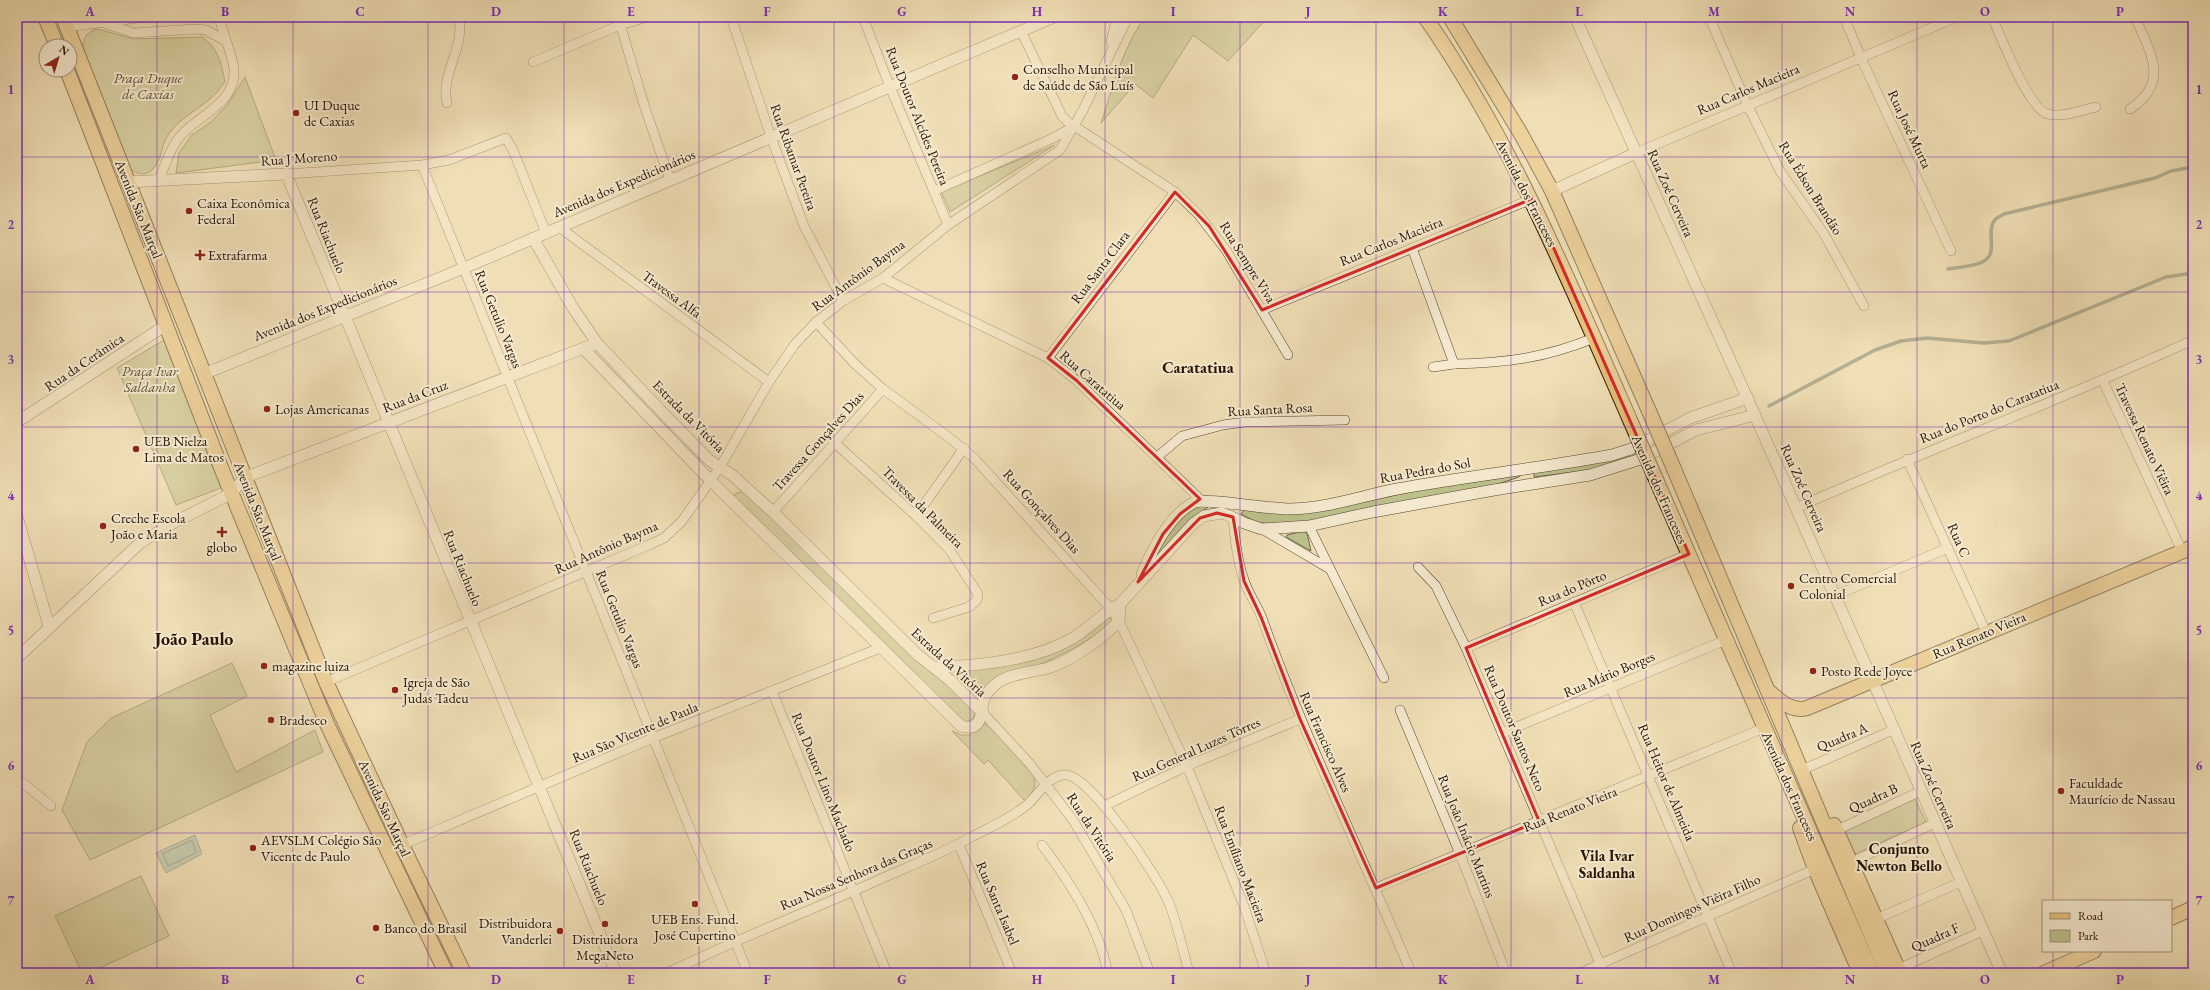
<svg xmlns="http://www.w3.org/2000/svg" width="2210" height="990" font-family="'EB Garamond',serif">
	<rect width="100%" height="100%" fill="#f0dfb6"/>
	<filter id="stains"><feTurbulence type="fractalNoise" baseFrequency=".005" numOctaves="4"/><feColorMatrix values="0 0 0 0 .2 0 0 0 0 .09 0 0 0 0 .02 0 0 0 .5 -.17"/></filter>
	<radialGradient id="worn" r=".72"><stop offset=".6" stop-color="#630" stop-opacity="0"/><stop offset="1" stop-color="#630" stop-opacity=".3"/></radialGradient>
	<g fill="#bcc18c" stroke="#706a46">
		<path d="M1145,17H1268L1228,61L1193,35L1153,98L1135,84L1101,123C1113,87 1122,49 1145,17Z"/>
		<path d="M98,29L134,39L203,37C219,50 221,63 225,82C220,88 216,94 210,99C197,110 181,118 170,132C161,143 162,160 153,169C145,177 136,174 128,167L83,50C83,39 86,31 98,29Z"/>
		<path d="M245,77L276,160L176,173L179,153L192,135L211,122L227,105Z"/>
		<path d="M1055,145L950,212L941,192Z"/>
		<path d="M164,340L221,488L176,505L117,368Z"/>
		<path d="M1629,455L1631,459L1597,469L1534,477V471Z"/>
		<path d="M1521,475L1519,477L1498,484L1310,521L1270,524L1256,522L1241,514L1244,510L1314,512L1425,489Z"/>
		<path d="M743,491L950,686L975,713L973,719L965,723L734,499L735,494Z"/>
		<path d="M1197,505H1208V507L1190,520L1159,557H1155L1154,552L1182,516Z"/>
		<path d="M1303,531L1307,533L1311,551L1286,537L1287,535Z"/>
		<path d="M1106,618H1110L1112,621C1074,657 1022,668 978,694L974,693L956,676L959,670L1018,663Z"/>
		<path d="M232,663L247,696L210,715L236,772L315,730L323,752L90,860L62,810L87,742L111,718Z"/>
		<path d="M985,724H989L1033,775C1038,786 1033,792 1025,801L988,760L984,764L952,731L961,735H970Z"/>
		<path d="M1915,799L1926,822L1855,854L1844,832Z"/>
		<path d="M141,876L169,936L89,973H82L55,916Z"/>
	</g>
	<path fill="#9abcaf" stroke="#6b7869" d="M195,835L202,854L166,873L156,853Z"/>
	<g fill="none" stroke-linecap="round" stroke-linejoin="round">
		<path stroke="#5f6858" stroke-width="1" d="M191,841L193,842L196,853L168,866L163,854Z"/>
		<g stroke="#6b7869" stroke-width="3.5">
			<path d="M1948,269C1958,267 1970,267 1980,263C2001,255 1985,235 1994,221C1996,218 2001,216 2004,214L2155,178L2171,171L2193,167"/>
			<path d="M1769,406L1875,350L1901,341L1927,338L1984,343L2009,341L2166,277L2193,273"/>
		</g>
		<defs>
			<g id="minor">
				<path d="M618,17L646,111L670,180"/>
				<path d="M731,17L771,137L804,226L843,301"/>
				<path d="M863,17L890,87L948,225"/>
				<path d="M1709,17L1748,106L1780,171L1824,234L1864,306"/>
				<path d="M1844,17L1861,58L1951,251"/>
				<path d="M1992,17C2001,37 2029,110 2048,114C2062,118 2082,110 2096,107"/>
				<path d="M101,22L134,33L195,29L206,30L226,41"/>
				<path d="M66,27L146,17"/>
				<path d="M1021,31L1062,116L1068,122L1175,192L1198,214L1226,250L1288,355"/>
				<path d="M1111,42L1117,17"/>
				<path d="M533,62L620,25L648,17"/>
				<path d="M447,103C440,74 465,49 459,17"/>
				<path d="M2130,109C2171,82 2150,52 2135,17"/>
				<path d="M1636,153L1957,17"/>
				<path d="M422,165L748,973"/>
				<path d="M288,180L286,174L422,165L449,160L506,138L513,150L546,233"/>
				<path d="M159,181C164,167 169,151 178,139C195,116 236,105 234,70C232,52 223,35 219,17"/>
				<path d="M934,191L1051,139L1073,127"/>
				<path d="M559,227L769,382"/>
				<path d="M1412,248L1454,364C1506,363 1545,358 1594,338"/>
				<path d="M883,278L1048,358L1076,380L1201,500"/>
				<path d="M1262,310L1532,199"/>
				<path d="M816,322L856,365L883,389L951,439L974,458L1111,609L1119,621L1187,766L1244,906L1266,973"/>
				<path d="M1048,358L1175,192"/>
				<path d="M1433,367L1454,364"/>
				<path d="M2103,381L2182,551"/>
				<path d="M835,443L916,516L949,549L978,594L977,600L969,607L933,618"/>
				<path d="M1157,457L1182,436L1223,425L1245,422L1345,420"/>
				<path d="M1907,459L1986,632"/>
				<path d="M1796,508C1927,450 2062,400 2193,340"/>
				<path d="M773,512L883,389"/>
				<path d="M916,516L964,448"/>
				<path d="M1233,517C1235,539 1237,560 1244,580C1248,593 1257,605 1262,618C1305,739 1362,854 1411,973"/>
				<path d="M1309,526L1384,678"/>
				<path d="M1262,529L1328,568"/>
				<path d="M1418,567L1436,586L1466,648L1604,973"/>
				<path d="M1834,596L1948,548"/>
				<path d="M1574,602L1732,973"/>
				<path d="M1466,648L1689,554"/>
				<path d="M326,682L651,544L664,538L682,521L720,467L769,382L795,344L816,322L843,301L883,278L948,225L1060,150L1083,110L1128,17"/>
				<path d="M772,691L887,973"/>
				<path d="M1400,710L1460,854L1506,973"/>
				<path d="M983,713L1030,764L1073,820L1126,910L1150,973"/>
				<path d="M1502,733L1726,640"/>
				<path d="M1802,770L1893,730"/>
				<path d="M17,778L51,806"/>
				<path d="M1104,806L1187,766L1300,719"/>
				<path d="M1837,830L1921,791"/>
				<path d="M402,845L653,738L880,648"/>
				<path d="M959,845L1012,973"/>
				<path d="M1042,845C1071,884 1098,925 1108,973"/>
				<path d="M1852,862L1935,823"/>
				<path d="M1376,888L1764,728"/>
				<path d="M1876,919L1961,882"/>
				<path d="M1898,969L1983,931"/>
				<path d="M667,973C739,938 813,910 885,877C915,864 945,852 973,836C991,827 1011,818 1027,805C1038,795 1050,773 1067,775C1092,778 1159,878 1169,903C1178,926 1183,950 1189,973"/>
				<path d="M1580,973L1815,869"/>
			</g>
			<g id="tertiary">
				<path d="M1575,17L1749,402L2002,973"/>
				<path d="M128,182L286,174"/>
				<path d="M290,183L616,973"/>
				<path d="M1552,191L1636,153"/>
				<path d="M533,238L573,308L597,343L664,414L709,460L732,475L773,512L918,655L951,681L983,713"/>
				<path d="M584,349L710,480L961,726C984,733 980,711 984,699C987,692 994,685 1000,681C1014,673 1032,672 1048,668C1071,661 1102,639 1119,621L1120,604"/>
				<path d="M204,374L464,268L1054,17"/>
				<path d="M17,422L166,325"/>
				<path d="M17,516L49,626"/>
				<path d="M1142,574C1152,550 1170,514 1195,502C1205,498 1269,509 1288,509C1325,509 1361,496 1397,489C1469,476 1541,468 1612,455L1631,449L1690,418L1748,398"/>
				<path d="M17,658L140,543L171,524L232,493L244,478L597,343"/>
				<path d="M934,667C979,666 1034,661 1073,638C1090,628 1103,612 1120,604L1193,524L1204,516L1221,513L1228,515L1244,523L1262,529L1309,526L1373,512L1494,490L1590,475L1641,459L1696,430L1755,415"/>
			</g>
			<g id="primary">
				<path d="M45,17L57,46"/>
				<path d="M63,17L326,682L402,845L464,973"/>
				<path d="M1425,17C1512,142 1569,281 1630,420"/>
				<path d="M1450,17L1521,134L1552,191L1649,411"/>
				<path d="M67,70L222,470L327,724L446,973"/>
				<path d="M1674,469L1887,973"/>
				<path d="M1655,477L1872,973"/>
				<path d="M1771,693C1781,703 1793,712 1807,708L2193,547"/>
				<path d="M1834,825L1900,973"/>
				<path d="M1800,828L1815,869L1860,973"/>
				<path d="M2171,918L2193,908"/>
				<path d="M2044,973L2094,951"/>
			</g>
		</defs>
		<use href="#minor" stroke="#57462e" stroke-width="10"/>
		<use href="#tertiary" stroke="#57462e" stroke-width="12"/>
		<use href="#primary" stroke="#241300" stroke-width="16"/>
		<use href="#minor" stroke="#f5ead0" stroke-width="9"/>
		<use href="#tertiary" stroke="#f5ead0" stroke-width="11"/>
		<use href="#primary" stroke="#e8c07b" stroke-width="14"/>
		<defs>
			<g id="primary-bridge">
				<path d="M1649,411L1674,469"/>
				<path d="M1630,420L1655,477"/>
			</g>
		</defs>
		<use href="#primary-bridge" stroke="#241300" stroke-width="16" stroke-linecap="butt"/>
		<use href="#primary-bridge" stroke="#e8c07b" stroke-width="14"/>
	</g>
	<path d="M0 0H2210V990H0ZM1175,192L1209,226L1262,310L1532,199L1689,554L1466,648L1539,821L1376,888L1300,719L1261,617L1244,581L1233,517L1217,513L1200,518L1138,582L1163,534L1180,514L1200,499L1076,380L1048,358Z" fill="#f0dfb6" fill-opacity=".55" fill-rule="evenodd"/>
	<path fill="none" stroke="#d62828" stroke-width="3" stroke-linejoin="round" d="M1175,192L1209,226L1262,310L1532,199L1689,554L1466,648L1539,821L1376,888L1300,719L1261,617L1244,581L1233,517L1217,513L1200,518L1138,582L1163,534L1180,514L1200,499L1076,380L1048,358Z"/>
	<path fill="none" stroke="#7b2cbf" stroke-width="1" stroke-opacity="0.55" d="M157,17V973M293,17V973M428,17V973M564,17V973M699,17V973M834,17V973M970,17V973M1105,17V973M1240,17V973M1376,17V973M1511,17V973M1646,17V973M1782,17V973M1917,17V973M2053,17V901M17,157H2193M17,292H2193M17,427H2193M17,563H2193M17,698H2193M17,833H2193M2053,951V973"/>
	<g fill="#8f2418" stroke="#f5ead0" stroke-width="1.5">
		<circle cx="1015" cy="77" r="4"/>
		<circle cx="296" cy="113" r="4"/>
		<circle cx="189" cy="211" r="4"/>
		<path d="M198 249h4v4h4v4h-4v4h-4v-4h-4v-4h4z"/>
		<circle cx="267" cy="409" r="4"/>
		<circle cx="136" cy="449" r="4"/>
		<circle cx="103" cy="526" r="4"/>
		<path d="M220 526h4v4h4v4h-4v4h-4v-4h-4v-4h4z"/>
		<circle cx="1791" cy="586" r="4"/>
		<circle cx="264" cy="666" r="4"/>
		<circle cx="1813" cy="671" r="4"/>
		<circle cx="395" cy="690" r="4"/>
		<circle cx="271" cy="720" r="4"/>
		<circle cx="2061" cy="791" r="4"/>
		<circle cx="253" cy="848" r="4"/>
		<circle cx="695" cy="904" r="4"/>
		<circle cx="605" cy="924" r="4"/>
		<circle cx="376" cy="928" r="4"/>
		<circle cx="560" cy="931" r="4"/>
	</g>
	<g text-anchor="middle" stroke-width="4" stroke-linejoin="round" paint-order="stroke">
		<g font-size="14" fill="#241300" stroke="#f5ead0" text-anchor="start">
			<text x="1023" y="74">Conselho Municipal<tspan x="1023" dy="16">de Saúde de São Luís</tspan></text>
			<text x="304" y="110">UI Duque<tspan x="304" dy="16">de Caxias</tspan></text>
			<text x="197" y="208">Caixa Econômica<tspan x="197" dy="16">Federal</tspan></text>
			<text x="208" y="260">Extrafarma</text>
			<text x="275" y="414">Lojas Americanas</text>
			<text x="144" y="446">UEB Nielza<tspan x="144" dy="16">Lima de Matos</tspan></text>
			<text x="111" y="523">Creche Escola<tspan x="111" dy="16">João e Maria</tspan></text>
			<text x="222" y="552" text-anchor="middle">globo</text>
			<text x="1799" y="583">Centro Comercial<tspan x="1799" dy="16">Colonial</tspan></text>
			<text x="272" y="671">magazine luiza</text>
			<text x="1821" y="676">Posto Rede Joyce</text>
			<text x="403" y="687">Igreja de São<tspan x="403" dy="16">Judas Tadeu</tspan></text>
			<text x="279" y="725">Bradesco</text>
			<text x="2069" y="788">Faculdade<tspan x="2069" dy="16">Maurício de Nassau</tspan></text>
			<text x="261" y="845">AEVSLM Colégio São<tspan x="261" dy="16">Vicente de Paulo</tspan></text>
			<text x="695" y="924" text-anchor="middle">UEB Ens. Fund.<tspan x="695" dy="16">José Cupertino</tspan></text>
			<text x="552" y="928" text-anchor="end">Distribuidora<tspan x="552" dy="16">Vanderlei</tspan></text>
			<text x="384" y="933">Banco do Brasil</text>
			<text x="605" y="944" text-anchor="middle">Distriuidora<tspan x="605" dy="16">MegaNeto</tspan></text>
		</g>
		<g font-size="14" font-style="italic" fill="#595031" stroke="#f5ead0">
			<text x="148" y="83">Praça Duque<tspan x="148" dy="16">de Caxias</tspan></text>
			<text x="150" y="376">Praça Ivar<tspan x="150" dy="16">Saldanha</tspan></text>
		</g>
		<g font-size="14" fill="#241300" stroke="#f5ead0">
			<text transform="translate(1748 89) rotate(-23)" y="5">Rua Carlos Macieira</text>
			<text transform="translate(918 116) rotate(68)" y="5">Rua Doutor Alcídes Pereira</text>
			<text transform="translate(1910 129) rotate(65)" y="5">Rua José Murta</text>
			<text transform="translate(794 157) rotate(70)" y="5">Rua Ribamar Pereira</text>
			<text transform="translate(299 158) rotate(-4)" y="5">Rua J Moreno</text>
			<text transform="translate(624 183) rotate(-23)" y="5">Avenida dos Expedicionários</text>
			<text transform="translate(1811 188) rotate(58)" y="5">Rua Édson Brandão</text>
			<text transform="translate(1527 193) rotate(63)" y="5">Avenida dos Franceses</text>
			<text transform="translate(1671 193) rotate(66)" y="5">Rua Zoé Cerveira</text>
			<text transform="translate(139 209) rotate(68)" y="5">Avenida São Marçal</text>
			<text transform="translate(327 235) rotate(68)" y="5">Rua Riachuelo</text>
			<text transform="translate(1391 241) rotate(-22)" y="5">Rua Carlos Macieira</text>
			<text transform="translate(1248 262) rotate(58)" y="5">Rua Sempre Viva</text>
			<text transform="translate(1100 267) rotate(-53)" y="5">Rua Santa Clara</text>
			<text transform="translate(858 275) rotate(-36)" y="5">Rua Antônio Bayma</text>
			<text transform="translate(672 294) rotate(36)" y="5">Travessa Alfa</text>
			<text transform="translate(325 308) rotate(-22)" y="5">Avenida dos Expedicionários</text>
			<text transform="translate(499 319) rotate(68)" y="5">Rua Getulio Vargas</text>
			<text transform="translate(84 362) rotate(-34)" y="5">Rua da Cerâmica</text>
			<text transform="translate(1093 380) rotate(41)" y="5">Rua Caratatiua</text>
			<text transform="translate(415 396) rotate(-21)" y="5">Rua da Cruz</text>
			<text transform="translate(1270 409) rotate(-3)" y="5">Rua Santa Rosa</text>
			<text transform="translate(1989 411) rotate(-22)" y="5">Rua do Porto do Caratatiua</text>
			<text transform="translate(689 416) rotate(45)" y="5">Estrada da Vitória</text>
			<text transform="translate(2145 439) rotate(65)" y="5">Travessa Renato Viêira</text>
			<text transform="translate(818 441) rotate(-48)" y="5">Travessa Gonçalves Dias</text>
			<text transform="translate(1425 470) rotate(-10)" y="5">Rua Pedra do Sol</text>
			<text transform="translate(1804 488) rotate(66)" y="5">Rua Zoé Cerveira</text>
			<text transform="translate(1660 489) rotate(66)" y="5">Avenida dos Franceses</text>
			<text transform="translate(923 507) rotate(45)" y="5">Travessa da Palmeira</text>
			<text transform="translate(258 511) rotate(68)" y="5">Avenida São Marçal</text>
			<text transform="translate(1042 511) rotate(48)" y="5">Rua Gonçalves Dias</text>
			<text transform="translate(1959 540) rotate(66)" y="5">Rua C</text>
			<text transform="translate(606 547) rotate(-24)" y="5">Rua Antônio Bayma</text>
			<text transform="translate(463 568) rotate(68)" y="5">Rua Riachuelo</text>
			<text transform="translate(1572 588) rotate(-23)" y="5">Rua do Pôrto</text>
			<text transform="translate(620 619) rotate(68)" y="5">Rua Getulio Vargas</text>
			<text transform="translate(1979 635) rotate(-23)" y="5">Rua Renato Vieira</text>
			<text transform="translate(949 662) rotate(42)" y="5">Estrada da Vitória</text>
			<text transform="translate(1609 674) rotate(-23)" y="5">Rua Mário Borges</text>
			<text transform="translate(1515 728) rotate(67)" y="5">Rua Doutor Santos Neto</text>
			<text transform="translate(635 732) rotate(-23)" y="5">Rua São Vicente de Paula</text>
			<text transform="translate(1842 737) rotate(-23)" y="5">Quadra A</text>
			<text transform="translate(1326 742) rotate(66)" y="5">Rua Francisco Alves</text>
			<text transform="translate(1196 749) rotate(-24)" y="5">Rua General Luzes Tôrres</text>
			<text transform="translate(824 782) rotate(68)" y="5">Rua Doutor Lino Machado</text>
			<text transform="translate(1667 782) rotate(67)" y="5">Rua Heitor de Almeida</text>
			<text transform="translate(1934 785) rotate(66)" y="5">Rua Zoé Cerveira</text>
			<text transform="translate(1790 786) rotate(66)" y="5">Avenida dos Franceses</text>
			<text transform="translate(1873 798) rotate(-25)" y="5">Quadra B</text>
			<text transform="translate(385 808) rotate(65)" y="5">Avenida São Marçal</text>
			<text transform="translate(1570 809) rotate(-22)" y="5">Rua Renato Vieira</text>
			<text transform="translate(1092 827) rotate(57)" y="5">Rua da Vitória</text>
			<text transform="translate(1467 836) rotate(68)" y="5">Rua João Inácio Martins</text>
			<text transform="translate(1241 864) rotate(69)" y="5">Rua Emíliano Macieira</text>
			<text transform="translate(589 867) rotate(68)" y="5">Rua Riachuelo</text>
			<text transform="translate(856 874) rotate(-23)" y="5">Rua Nossa Senhora das Graças</text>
			<text transform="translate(998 903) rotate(67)" y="5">Rua Santa Isabel</text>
			<text transform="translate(1692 908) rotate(-24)" y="5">Rua Domingos Viêira Filho</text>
			<text transform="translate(1935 937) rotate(-24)" y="5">Quadra F</text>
		</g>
		<g font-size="15" font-weight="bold" fill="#241300" stroke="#f5ead0">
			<text x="1899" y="854">Conjunto<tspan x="1899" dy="17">Newton Bello</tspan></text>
			<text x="1607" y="861">Vila Ivar<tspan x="1607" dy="17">Saldanha</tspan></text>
		</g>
		<g font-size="16" font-weight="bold" fill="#241300" stroke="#f5ead0">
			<text x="1198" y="373">Caratatiua</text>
		</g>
		<g font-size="18" font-weight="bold" fill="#241300" stroke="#f5ead0">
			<text x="194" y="645">João Paulo</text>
		</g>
	</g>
	<rect width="2210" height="990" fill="none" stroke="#f0dfb6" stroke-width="44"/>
	<rect x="2042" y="900" width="130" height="52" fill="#f5ead0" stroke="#a1947d"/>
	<rect x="2050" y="913" width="20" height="6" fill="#e8c07b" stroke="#a1947d"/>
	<text x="2078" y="920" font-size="12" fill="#241300">Road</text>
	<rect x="2050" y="930" width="20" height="12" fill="#bcc18c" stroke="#a1947d"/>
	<text x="2078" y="940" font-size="12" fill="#241300">Park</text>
	<g transform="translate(58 58) rotate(38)"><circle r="19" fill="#f5ead0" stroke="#a1947d"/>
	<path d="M0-3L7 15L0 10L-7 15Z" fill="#8f2418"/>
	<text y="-6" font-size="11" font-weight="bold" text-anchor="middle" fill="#241300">N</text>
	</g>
	<rect x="22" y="22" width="2166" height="946" fill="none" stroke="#7b2cbf" stroke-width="1.5"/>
	<g font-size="13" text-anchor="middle" font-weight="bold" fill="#7b2cbf">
		<text x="90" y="16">A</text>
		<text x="225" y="16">B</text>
		<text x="360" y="16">C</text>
		<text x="496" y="16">D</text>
		<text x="631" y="16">E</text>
		<text x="767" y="16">F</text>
		<text x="902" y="16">G</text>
		<text x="1037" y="16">H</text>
		<text x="1173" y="16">I</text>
		<text x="1308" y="16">J</text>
		<text x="1443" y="16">K</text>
		<text x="1579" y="16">L</text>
		<text x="1714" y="16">M</text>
		<text x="1850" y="16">N</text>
		<text x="1985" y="16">O</text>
		<text x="2120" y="16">P</text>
		<text x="11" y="94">1</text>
		<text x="2199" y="94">1</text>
		<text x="11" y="229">2</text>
		<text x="2199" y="229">2</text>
		<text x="11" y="364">3</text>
		<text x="2199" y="364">3</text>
		<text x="11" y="500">4</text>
		<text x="2199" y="500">4</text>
		<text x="11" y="635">5</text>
		<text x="2199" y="635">5</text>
		<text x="11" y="770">6</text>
		<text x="2199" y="770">6</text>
		<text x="11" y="905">7</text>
		<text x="2199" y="905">7</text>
		<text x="90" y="984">A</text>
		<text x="225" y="984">B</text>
		<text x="360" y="984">C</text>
		<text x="496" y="984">D</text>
		<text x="631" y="984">E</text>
		<text x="767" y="984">F</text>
		<text x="902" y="984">G</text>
		<text x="1037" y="984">H</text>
		<text x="1173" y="984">I</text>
		<text x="1308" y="984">J</text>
		<text x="1443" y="984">K</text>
		<text x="1579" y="984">L</text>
		<text x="1714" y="984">M</text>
		<text x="1850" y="984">N</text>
		<text x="1985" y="984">O</text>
		<text x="2120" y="984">P</text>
	</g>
	<rect width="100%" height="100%" filter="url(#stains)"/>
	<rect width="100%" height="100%" fill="url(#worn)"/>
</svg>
